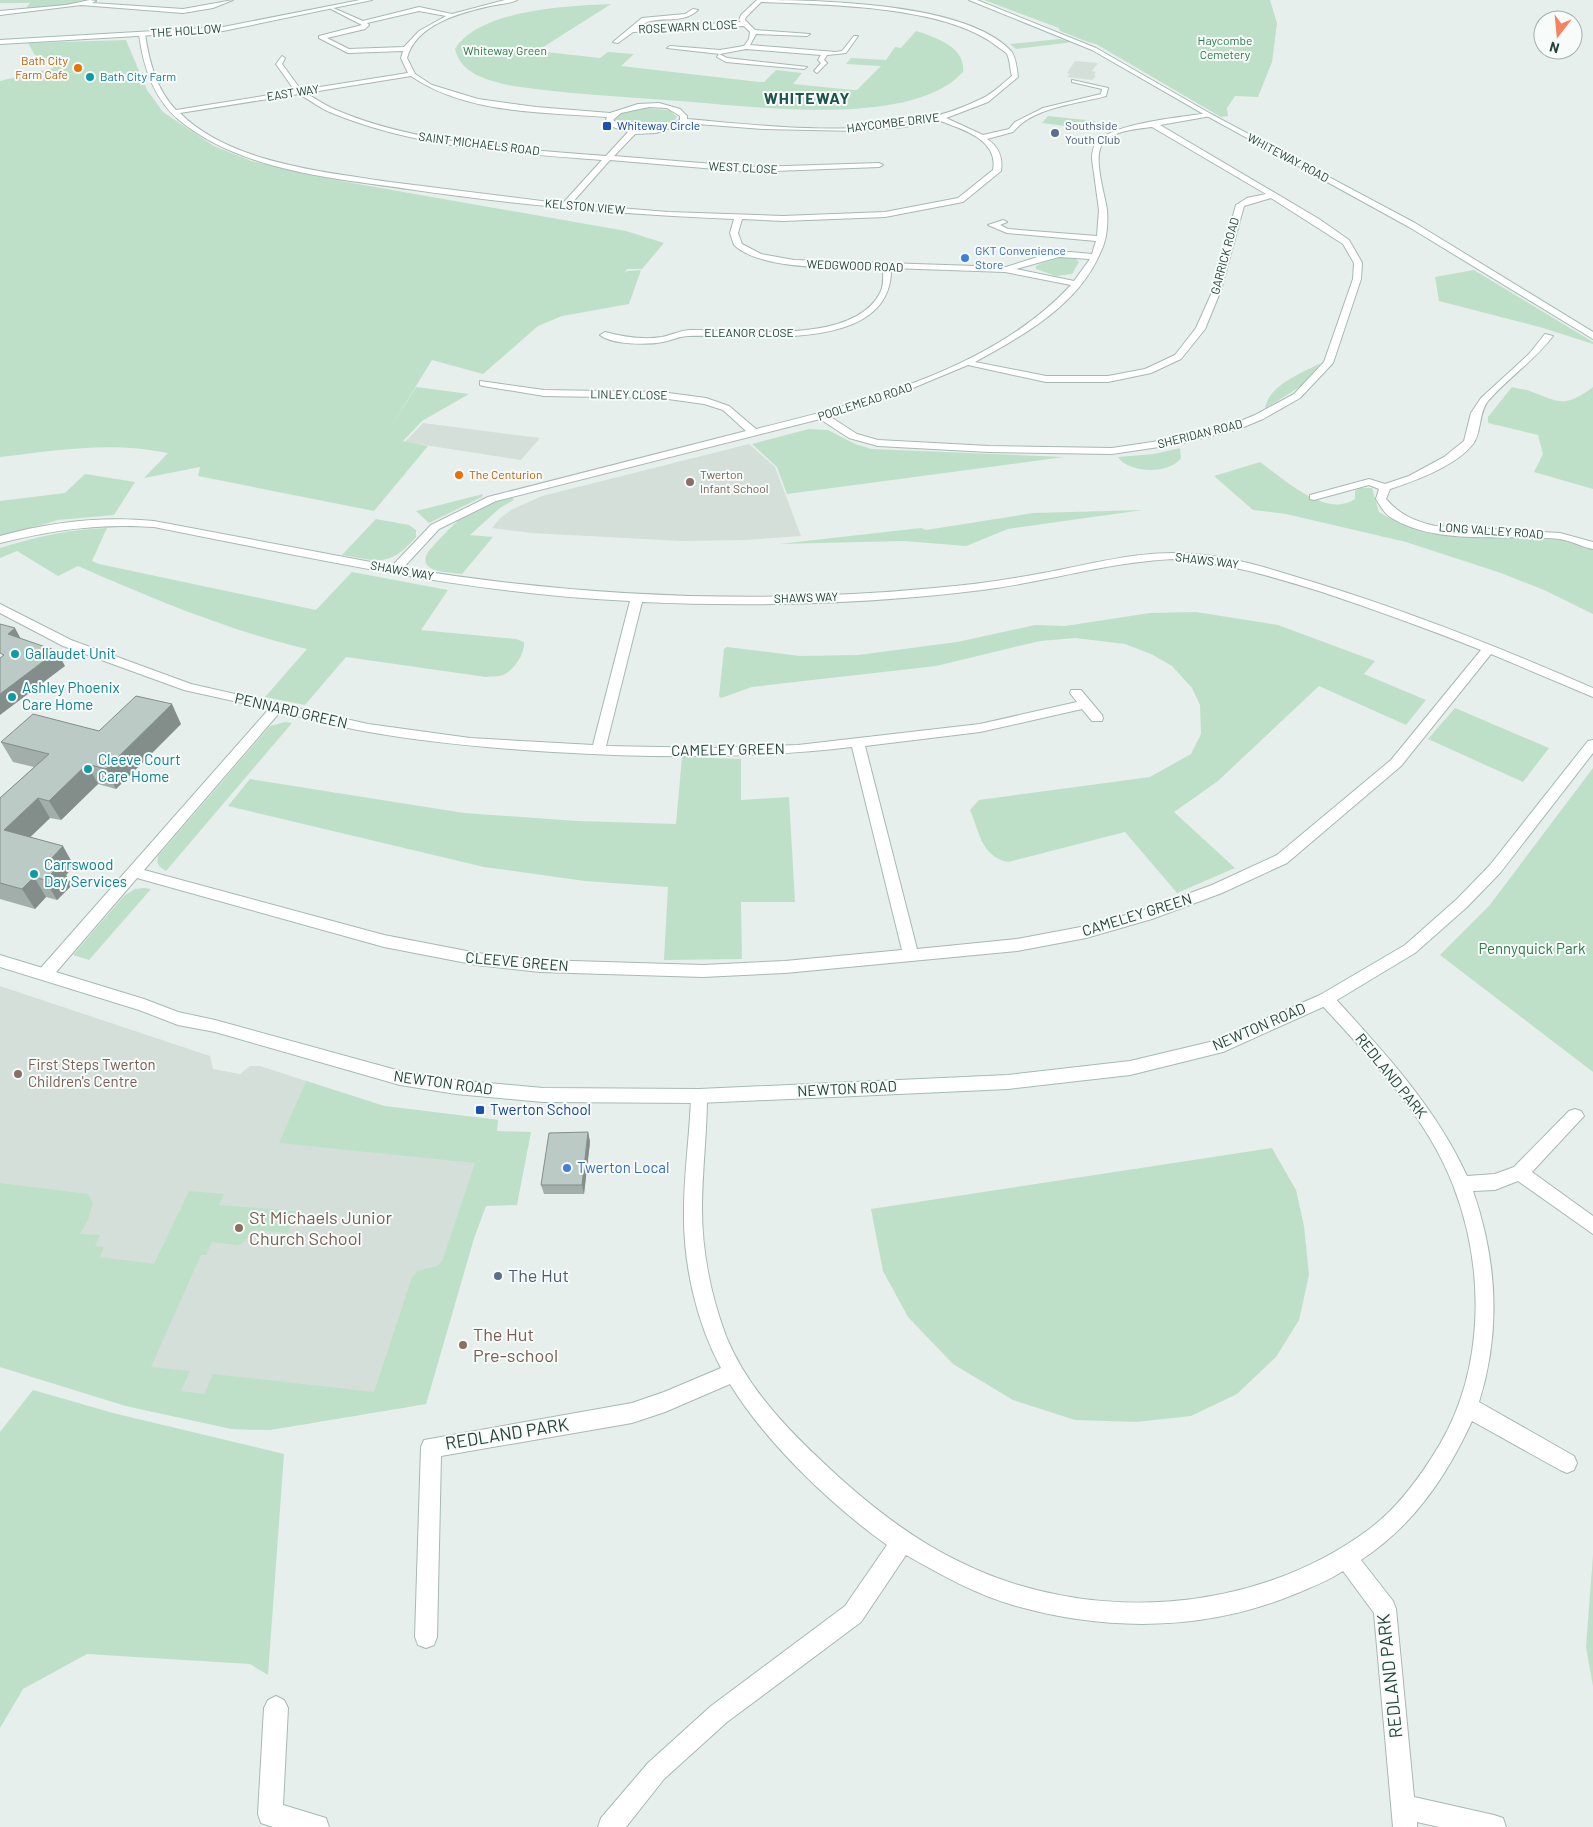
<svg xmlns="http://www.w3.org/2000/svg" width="1593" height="1827" font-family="Barlow,sans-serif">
	<rect width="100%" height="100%" fill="#e6efeb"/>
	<g fill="#d4dfda">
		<path d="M1075,61L1098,63L1092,71L1096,72L1094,75L1096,76L1092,80L1067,77L1070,74L1067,73Z"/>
		<path d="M423,423L540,438L521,460L405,442Z"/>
		<path d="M749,444L775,467L801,536L746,540L681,541L532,533L492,528L499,519L511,510L542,496Z"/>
		<path d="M0,986L210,1056L213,1069L240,1074L250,1066H260L384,1106L498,1120L486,1205L474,1238L426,1404L270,1430L232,1429L126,1406L0,1367Z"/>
	</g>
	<g fill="#bfe0c8">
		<path d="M0,0H89L70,5L25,10L30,3H0Z"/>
		<path d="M984,0H1270L1277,23L1272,62L1258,97L1235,96L1227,108L1228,116L1221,117L1096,44C1087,43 1070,34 1060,31L1059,28Z"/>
		<path d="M611,4L537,51L600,58L608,52L634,54L621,66L759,82H764L776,70L802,73L793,84L853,90H857L881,66L846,64L851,58L886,60L895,47L901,48L916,31C935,37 966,47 963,72C912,129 750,106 680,101C624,97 568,94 513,86C490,81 461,75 455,49C480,9 569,6 611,4Z"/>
		<path d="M1059,39L1073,42L1016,49L1010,44Z"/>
		<path d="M126,40L147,90L163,112L214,146L251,161L341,181L626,231L664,243L642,269H627L624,273L627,271L641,270L629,304L562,316L538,326L483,374L432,360L389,430L416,387L469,394L422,421L403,441L428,446L374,511L198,476L200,467L144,478L168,453C112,441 56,450 0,457V81L54,68L36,57L28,43Z"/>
		<path d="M642,108L669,110L677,117C669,129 641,131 628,127C624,125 619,121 614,119L622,112Z"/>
		<path d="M1048,116L1095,121L1089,129L1042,123Z"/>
		<path d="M1063,257L1076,259L1079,262L1072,274L1056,276L1036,269V266L1040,264Z"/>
		<path d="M1474,270L1593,342V344L1543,328L1439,301L1435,277Z"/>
		<path d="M1321,363L1301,386L1265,409C1268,385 1302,373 1321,363Z"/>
		<path d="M1512,387C1517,389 1522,389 1527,390C1559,401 1562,410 1593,387V489L1534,472L1543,454L1538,435L1488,423V417Z"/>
		<path d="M809,429L828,430L855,444L872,449L1064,457L787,494L777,467L752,444Z"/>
		<path d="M1180,448L1181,458C1170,474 1129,474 1118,457L1154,454Z"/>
		<path d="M1260,462C1283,478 1326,519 1355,499V491L1360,488H1372L1379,512C1416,536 1470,538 1514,538C1540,539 1570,536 1593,550V614L1544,590L1501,573L1406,542L1286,514L1253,510L1214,476Z"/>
		<path d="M85,474L135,482L114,515L58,520L0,537V501L65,493Z"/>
		<path d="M483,494L482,497L429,523L416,511Z"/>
		<path d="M512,498L514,500L500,508L470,535L493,537L462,574C449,572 416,573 428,552C458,518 467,509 512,498Z"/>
		<path d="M1143,510L1008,529L966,546L904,541L779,544L921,528L926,530L1033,513Z"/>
		<path d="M376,519L409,525L416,530V537C389,568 379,561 342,555Z"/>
		<path d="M107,528L92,561L99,564L316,610L352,572L448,590L421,630L516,639L524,642C525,654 514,670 503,675C498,677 491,676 486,677L346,657L305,705L265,697L307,649C227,630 153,599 78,566L58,576L17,551L0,558V548C35,537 71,529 107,528Z"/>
		<path d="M1196,612L1278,625L1375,661L1364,674L1426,700L1406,725L1319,686L1218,781L1174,812L1235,868L1177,893L1125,832L1008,862C981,856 980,833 970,810L979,800L1150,777L1191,754L1201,734L1200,705L1192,688L1172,666L1151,654L1125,644L1075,638L1040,641L936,666L752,687L721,698L719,696L724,649L727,647L800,656L858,655L957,642L1035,625L1065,626L1150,613Z"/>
		<path d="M1455,708L1549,748L1523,782L1428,739Z"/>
		<path d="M285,722L292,723L166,871C159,867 156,864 158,856L270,726Z"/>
		<path d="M682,757L741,759V800L789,797L795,902H741L742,959L664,960L668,887L585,881L484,867L228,806L250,779L464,813L577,821L676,824Z"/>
		<path d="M1593,768V1072L1440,955L1489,906Z"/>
		<path d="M144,888L151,889L89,960L73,955L124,896L135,889Z"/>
		<path d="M306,1081L384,1106L498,1120L497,1131L531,1132L517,1205L486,1206L474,1238L426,1404L270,1430L232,1429L126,1406L0,1367V1183L88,1194L93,1203L88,1220L80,1234L100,1235L95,1246L104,1247L100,1257L154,1264L189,1191L224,1194L219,1205L297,1211L288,1233L254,1230L242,1244L237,1245L212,1242L206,1255H201L151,1367L190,1371L181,1391L204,1394L213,1374L374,1392L412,1277L417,1271L437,1266L442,1261L475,1163L279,1143Z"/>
		<path d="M1272,1148L1296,1190L1304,1226L1309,1275L1299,1320L1276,1357L1237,1394L1191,1416L1136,1422L1075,1420L1013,1400L953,1364L908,1317L883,1271L871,1209Z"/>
		<path d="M33,1390L113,1413L284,1454L268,1675L250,1664L87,1654L23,1689L0,1728V1432Z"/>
		<path d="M1593,1555V1686L1586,1647Z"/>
	</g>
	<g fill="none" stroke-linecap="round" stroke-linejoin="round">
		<defs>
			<g id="street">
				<path d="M90,0L96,1L92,3L183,9L233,0L213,8L183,13L81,5L0,15V11L66,5Z"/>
				<path d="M505,0H517C509,4 499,4 490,6C460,13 416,24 407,58L415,74L432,85L478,99L536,107L610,113L638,104L659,103L680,109L687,116V119C782,127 892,143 981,99C992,94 1002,84 1012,76C1010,70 1010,59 1007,54C1005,51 1000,49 998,47C946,5 827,5 761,2L746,17L745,20L755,30L810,34L807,36L756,34L750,45L836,52L842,51L854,36H858L846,53L827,55L824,60L827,63L817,73L814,71L821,63L818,60L821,55L746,49L720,54L667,48L670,46L720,50L744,46L749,39L750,32L744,26L633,32L618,43L613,42L642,18L685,14L693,9L698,10C680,27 656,12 637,28L741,22L739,20L741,15L757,0C820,0 967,3 1011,51C1016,57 1017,70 1018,77L988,102L946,118L983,135L1009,129L1015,122L1043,108L1101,94L1102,89L1072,82V80L1108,88L1106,96C1077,104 1033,107 1013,132L987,139C999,147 1003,157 1001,171L963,202L885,217L783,221L742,219L738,233L742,244L761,254L794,260L1006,267L1050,253L1070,252L1092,254L1096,241L1007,233L988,225L1003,220L1007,222L1000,225L1008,229L1097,236L1099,210L1092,159C1092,152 1093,146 1098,141C1115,123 1183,117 1209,113L1211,116L1160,125L1319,219L1349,240L1360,259L1362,263L1361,279L1333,363L1300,398L1263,419L1239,429L1179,444L1112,454L989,452L878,446L849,438L820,419L496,501L439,529L403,568C579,597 756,605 934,588C970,585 1007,580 1043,573C1093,564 1142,549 1194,554C1235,557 1274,570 1313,582C1408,611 1501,648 1593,688V697L1491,654L1401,766L1287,863L1222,893L1152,919L1086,938L1017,951L785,973L703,977L540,972L477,965L384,947L137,878L51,978L45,980L39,978L37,974L39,970L269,709L184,690L63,646L0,613V604L71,640L191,684L368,724L470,738L593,745L630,601C470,594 312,558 154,527C98,523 54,530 0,543V536C51,522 101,516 154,521L392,566L431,525L488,497L746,431L723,410L704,404L661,398L544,396L483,386L480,385V381L544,390L661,392L706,398L729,406L756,429C862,403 994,369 1071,285L1005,272L891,268C893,356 745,334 689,336C680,336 672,340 663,342C648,345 612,345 600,335L605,332C624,337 643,340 662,337C672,335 681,330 691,330C741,330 856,346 881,291C884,284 883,275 883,268C844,267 763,272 734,245L730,233L734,219C625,215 516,205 408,189C332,178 241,171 179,120C154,99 143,67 139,34L142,32L145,34C149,61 156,89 176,110L295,91L276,64L282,56L285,58L282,64L301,90L408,73L401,58L403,51L348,53L319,38V36L362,25L331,9V7L363,21L419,7L452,14ZM419,11L446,16L419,31L404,47L349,49L327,38L365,29L369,25L367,23ZM411,76C466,114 542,112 607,117L606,120L613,127L628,132L606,156C519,149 418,145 336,110C326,106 316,99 306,93ZM299,94C310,100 321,109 332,113C417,148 512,153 602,160L563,203L549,202C496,195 443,189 390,182C325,172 229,163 180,113ZM649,107L667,108L680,116V120C659,131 631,135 613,120L621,113ZM938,120C961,129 999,139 993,170L958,198L885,212L783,216L668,212L571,204L610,160L751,172L879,167L883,165L879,163L751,167L614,156L635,134L656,133L684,123L763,129L858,131L904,127ZM1152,127L1266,194L1247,198L1236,205L1213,290L1196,328L1175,355L1145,369L1108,376H1046L975,362C1024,335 1079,305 1101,251C1107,239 1108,224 1107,210C1105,194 1092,157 1103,143C1114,130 1137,129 1152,127ZM1271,198L1343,244L1354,263L1353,279L1324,362L1294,394L1255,415L1231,425L1179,438L1112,448L989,446L878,440L857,434L829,416L896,395L968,365L1046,382H1108L1151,373L1181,359L1205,329L1221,290L1244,206ZM1059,257L1090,259L1074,281L1016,269ZM1173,559C1225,562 1273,577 1322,592C1376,610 1428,629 1481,650L1391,760L1277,855L1212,885L1144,910L1086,926L1017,939L917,949L865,746L980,732L1082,709L1092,721H1102L1103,718L1102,715L1081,690H1071L1070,693L1077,702L980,724L798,745L712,748L606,746L642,602C755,607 870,604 982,590C1046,582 1108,562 1173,559ZM280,712C310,719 339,727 369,732C430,743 492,748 553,752C653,758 753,759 852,747L902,950L785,961L703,965L540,960L477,953L384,935L144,870Z"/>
				<path d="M719,54L727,58L807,67L804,69L726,62L717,57Z"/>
				<path d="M1545,334L1553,336C1534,361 1508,378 1488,401C1478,414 1482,432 1473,444C1456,466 1415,481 1390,489L1386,499C1400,515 1414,521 1435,526L1560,533L1593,542V549C1582,547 1572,541 1560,539C1507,533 1437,547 1390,517C1384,513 1380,505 1376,499L1379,489L1369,485L1314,500L1310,499V495L1369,479L1385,484L1409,476L1444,457L1464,441L1471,413L1481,398L1529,354Z"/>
				<path d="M1326,993L1332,995C1383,1051 1435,1106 1467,1176L1495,1174L1514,1167L1569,1111L1575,1109L1581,1111L1584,1116L1532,1172L1593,1216V1234L1518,1181L1495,1190L1473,1191C1497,1260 1501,1332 1479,1402L1574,1456L1577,1463L1574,1470L1567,1473L1560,1470L1472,1421C1446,1477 1414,1525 1361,1560L1393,1601L1396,1609L1414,1797L1494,1815L1503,1818L1506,1827H1439L1417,1822V1827H1393L1374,1613L1343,1571C1328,1581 1312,1587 1295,1594C1206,1631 1108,1632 1016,1606C977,1595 941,1575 906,1555L861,1622L727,1722L664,1779L626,1827H598L601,1818L648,1763L711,1706L845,1606L887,1545C831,1505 766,1443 730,1384L665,1412L632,1423L441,1456L437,1637L434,1645L426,1648L418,1645L415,1637L421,1447L424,1440L632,1403L664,1392L721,1368C696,1322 683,1263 684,1210C684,1172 690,1134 691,1096L693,1091L699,1089L705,1091L707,1096C707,1134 702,1171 702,1209C702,1252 711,1296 726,1336C749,1393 796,1438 841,1479C878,1512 916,1541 960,1562C1087,1625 1253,1615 1368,1530C1398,1508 1421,1476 1440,1444C1485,1367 1485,1267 1453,1185C1426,1115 1370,1058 1320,1003L1318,999L1320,995Z"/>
				<path d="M276,1696L284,1700L288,1708L283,1805L326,1818L329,1827H273L261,1823L258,1814L264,1708L268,1700Z"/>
			</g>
			<g id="secondary">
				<path d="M360,0H372L223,31L0,44V40L223,27Z"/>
				<path d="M969,0H977L1096,48L1211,114L1415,223L1593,332V339L1409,227L1207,116L1092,50Z"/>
				<path d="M1593,740V753L1500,873L1467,907L1415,953L1332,1003L1223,1052L1130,1075L1008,1089L699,1103L543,1102L456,1094L400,1085L215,1032L178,1025L139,1010L0,967V955L144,999L178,1012L215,1020L400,1071L456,1080L543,1088L699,1089L1008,1075L1130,1061L1214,1041L1320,995L1405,945L1457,899L1490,865L1588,741Z"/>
			</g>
		</defs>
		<use href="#street" stroke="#a8b8b2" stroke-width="2"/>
		<use href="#secondary" stroke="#a4bbb3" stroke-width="2"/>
		<use href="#street" fill="#fff" fill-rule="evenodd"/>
		<use href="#secondary" fill="#fff" fill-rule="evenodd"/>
	</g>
	<g fill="#a1aea9">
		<path d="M181,724L116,789L98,784L61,820L50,818L30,837L74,866L66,875L72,885L57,900L46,897L35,909L0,899V798L34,767L13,762L1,742L99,731Z"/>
		<path d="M588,1132L590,1142L584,1194H544L541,1185Z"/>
	</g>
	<g fill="#838d89">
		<path d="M15,628L23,643L8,634Z"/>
		<path d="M57,651L65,666L0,715V694Z"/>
		<path d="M172,704L181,724L116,789L106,769Z"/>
		<path d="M87,764L98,784L61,820L49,801Z"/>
		<path d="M38,798L50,818L17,850L4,830Z"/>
		<path d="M63,846L74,866L66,875L72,885L57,900L45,880L48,862Z"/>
		<path d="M34,877L46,897L35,909L22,889Z"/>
		<path d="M588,1132L590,1142L584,1194L582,1185Z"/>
	</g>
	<g fill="#bbcac4" stroke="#838d89">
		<path d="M0,624L15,628L8,634L57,651L0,694V658L4,655L0,653Z"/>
		<path d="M136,696L172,704L106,769L87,764L49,801L38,798L4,830L63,846L48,862L60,865L45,880L34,877L22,889L0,883V798L49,754L1,742L33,714L99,731Z"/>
		<path d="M588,1132L582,1185H541L549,1133Z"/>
	</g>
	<g fill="#e8710a" stroke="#f7fbf9" stroke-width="2">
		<circle cx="78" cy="68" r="5"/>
		<circle cx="459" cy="475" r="5"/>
	</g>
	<g fill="#0f9aa8" stroke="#f7fbf9" stroke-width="2">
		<circle cx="90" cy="77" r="5"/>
		<circle cx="15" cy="654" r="5"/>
		<circle cx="12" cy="697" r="5"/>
		<circle cx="88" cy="769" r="5"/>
		<circle cx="34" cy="874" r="5"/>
	</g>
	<g fill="#1a4fb4" stroke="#f7fbf9" stroke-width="2">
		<rect x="602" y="121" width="10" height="10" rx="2.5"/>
		<rect x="475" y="1105" width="10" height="10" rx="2.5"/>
	</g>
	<g fill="#5c6f8a" stroke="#f7fbf9" stroke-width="2">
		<circle cx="1055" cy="133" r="5"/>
		<circle cx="498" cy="1276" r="5"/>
	</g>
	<g fill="#3f7fe0" stroke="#f7fbf9" stroke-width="2">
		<circle cx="965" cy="258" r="5"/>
		<circle cx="567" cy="1168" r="5"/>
	</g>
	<g fill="#8d6e63" stroke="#f7fbf9" stroke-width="2">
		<circle cx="690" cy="482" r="5"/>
		<circle cx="18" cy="1074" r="5"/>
		<circle cx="239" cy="1228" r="5"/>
		<circle cx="463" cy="1345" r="5"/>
	</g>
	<g text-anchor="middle" stroke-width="4" stroke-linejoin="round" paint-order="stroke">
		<g font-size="12" fill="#24423a" stroke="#f7fbf9">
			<text transform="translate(688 27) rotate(-3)" y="4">ROSEWARN CLOSE</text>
			<text transform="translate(186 31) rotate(-4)" y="4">THE HOLLOW</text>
			<text transform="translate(293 93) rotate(-9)" y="4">EAST WAY</text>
			<text transform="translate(893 123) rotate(-7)" y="4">HAYCOMBE DRIVE</text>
			<text transform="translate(479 144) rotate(7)" y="4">SAINT MICHAELS ROAD</text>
			<text transform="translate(1288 158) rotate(28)" y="4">WHITEWAY ROAD</text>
			<text transform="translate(743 168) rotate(3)" y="4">WEST CLOSE</text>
			<text transform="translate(585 207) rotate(5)" y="4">KELSTON VIEW</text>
			<text transform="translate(1225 256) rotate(-75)" y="4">GARRICK ROAD</text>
			<text transform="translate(855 266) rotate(2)" y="4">WEDGWOOD ROAD</text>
			<text x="749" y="337">ELEANOR CLOSE</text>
			<text transform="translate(629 395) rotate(1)" y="4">LINLEY CLOSE</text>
			<text transform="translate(865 402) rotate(-18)" y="4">POOLEMEAD ROAD</text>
			<text transform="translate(1200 434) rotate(-14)" y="4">SHERIDAN ROAD</text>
			<text transform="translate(1491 531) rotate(4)" y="4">LONG VALLEY ROAD</text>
			<text transform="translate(1207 561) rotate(7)" y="4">SHAWS WAY</text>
			<text transform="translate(402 571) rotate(10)" y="4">SHAWS WAY</text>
			<text transform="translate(806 598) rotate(-2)" y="4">SHAWS WAY</text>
		</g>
		<g font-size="12" fill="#2d7a4b" stroke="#f7fbf9">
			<text x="1225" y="45">Haycombe<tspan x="1225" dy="14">Cemetery</tspan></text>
			<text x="505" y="55">Whiteway Green</text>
		</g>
		<g font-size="12" fill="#c56008" stroke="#f7fbf9" text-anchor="end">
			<text x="68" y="65">Bath City<tspan x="68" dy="14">Farm Cafe</tspan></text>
			<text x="469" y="479" text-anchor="start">The Centurion</text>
		</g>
		<g font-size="12" fill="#0d838f" stroke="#f7fbf9" text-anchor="start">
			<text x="100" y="81">Bath City Farm</text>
		</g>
		<g font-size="12" fill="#164399" stroke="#f7fbf9" text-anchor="start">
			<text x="617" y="130">Whiteway Circle</text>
		</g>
		<g font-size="12" fill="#4e5e75" stroke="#f7fbf9" text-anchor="start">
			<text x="1065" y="130">Southside<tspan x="1065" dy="14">Youth Club</tspan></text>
		</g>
		<g font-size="12" fill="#366cbe" stroke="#f7fbf9" text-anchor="start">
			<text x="975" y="255">GKT Convenience<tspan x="975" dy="14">Store</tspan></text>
		</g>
		<g font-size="12" fill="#785e54" stroke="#f7fbf9" text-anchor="start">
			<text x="700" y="479">Twerton<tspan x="700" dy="14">Infant School</tspan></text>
		</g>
		<g font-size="15" fill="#0d838f" stroke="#f7fbf9" text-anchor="start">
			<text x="25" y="659">Gallaudet Unit</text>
			<text x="22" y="693">Ashley Phoenix<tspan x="22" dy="17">Care Home</tspan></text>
			<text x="98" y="765">Cleeve Court<tspan x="98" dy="17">Care Home</tspan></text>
			<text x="44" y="870">Carrswood<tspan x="44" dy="17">Day Services</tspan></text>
		</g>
		<g font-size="15" fill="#24423a" stroke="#f7fbf9">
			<text transform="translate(291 711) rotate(13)" y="5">PENNARD GREEN</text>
			<text transform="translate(728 750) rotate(-1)" y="5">CAMELEY GREEN</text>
			<text transform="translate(1137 915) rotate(-17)" y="5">CAMELEY GREEN</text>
			<text transform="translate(517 962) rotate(5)" y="5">CLEEVE GREEN</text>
			<text transform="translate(1259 1027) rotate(-23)" y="5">NEWTON ROAD</text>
			<text transform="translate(1391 1076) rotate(51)" y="5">REDLAND PARK</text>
			<text transform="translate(443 1083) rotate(8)" y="5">NEWTON ROAD</text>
			<text transform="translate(847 1089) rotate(-3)" y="5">NEWTON ROAD</text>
		</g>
		<g font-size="15" fill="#2d7a4b" stroke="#f7fbf9">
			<text x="1532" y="954">Pennyquick Park</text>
		</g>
		<g font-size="15" fill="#785e54" stroke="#f7fbf9" text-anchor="start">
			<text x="28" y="1070">First Steps Twerton<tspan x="28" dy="17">Children's Centre</tspan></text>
		</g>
		<g font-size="15" fill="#164399" stroke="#f7fbf9" text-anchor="start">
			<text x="490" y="1115">Twerton School</text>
		</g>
		<g font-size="15" fill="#366cbe" stroke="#f7fbf9" text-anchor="start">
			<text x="577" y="1173">Twerton Local</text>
		</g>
		<g font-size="16" font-weight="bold" letter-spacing="1" fill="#1f5548" stroke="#f7fbf9">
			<text x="807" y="104">WHITEWAY</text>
		</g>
		<g font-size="18" fill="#785e54" stroke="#f7fbf9" text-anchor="start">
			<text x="249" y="1224">St Michaels Junior<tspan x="249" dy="21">Church School</tspan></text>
			<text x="473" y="1341">The Hut<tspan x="473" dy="21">Pre-school</tspan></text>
		</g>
		<g font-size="18" fill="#4e5e75" stroke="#f7fbf9" text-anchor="start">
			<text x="508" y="1282">The Hut</text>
		</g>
		<g font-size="18" fill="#24423a" stroke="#f7fbf9">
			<text transform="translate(507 1434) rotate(-9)" y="6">REDLAND PARK</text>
			<text transform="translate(1390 1676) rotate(-96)" y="6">REDLAND PARK</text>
		</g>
	</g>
	<g transform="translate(1558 35) rotate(196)"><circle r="24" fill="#f7fbf9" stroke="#a3b1ad"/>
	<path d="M0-4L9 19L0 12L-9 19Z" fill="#f4845f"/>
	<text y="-8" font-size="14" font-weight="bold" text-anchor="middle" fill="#24423a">N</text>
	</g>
</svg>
